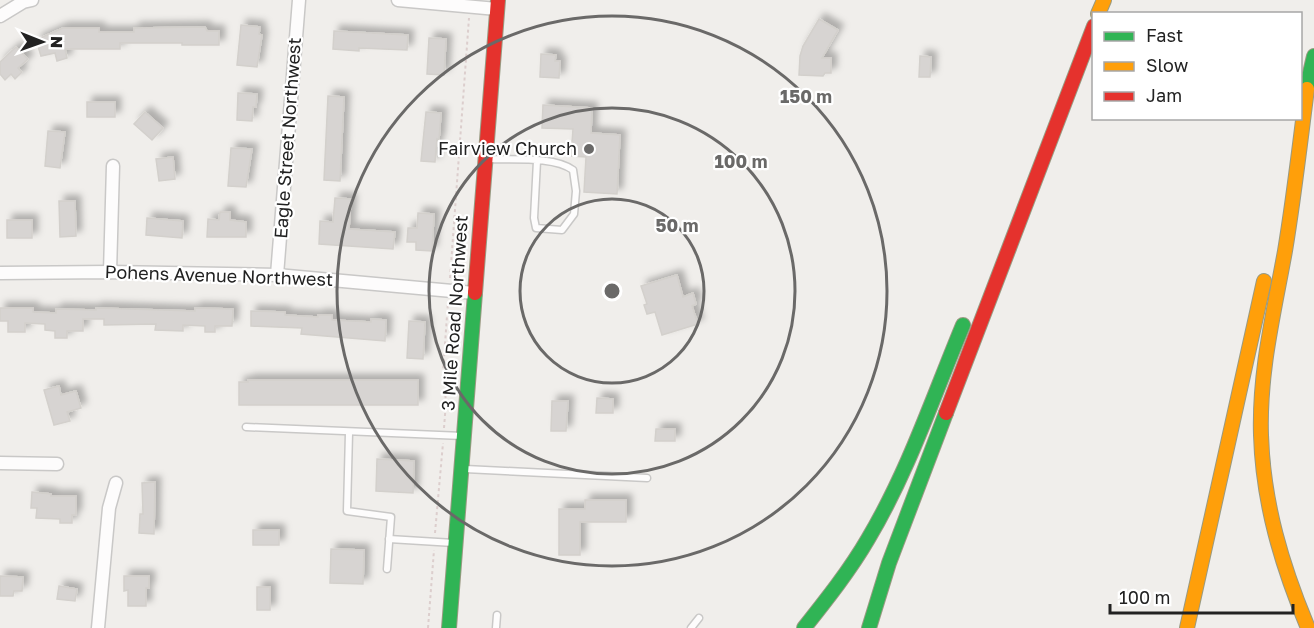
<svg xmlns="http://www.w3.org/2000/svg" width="1314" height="628" font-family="'Golos Text',sans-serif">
	<defs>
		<filter id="shadow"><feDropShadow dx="5.5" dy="-5.5" stdDeviation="3" flood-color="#0004"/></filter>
	</defs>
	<rect width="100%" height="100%" fill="#f0eeeb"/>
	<g fill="#d7d4d2" stroke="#d3d0cc" stroke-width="1.5" filter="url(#shadow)">
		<path d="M819,19L838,30L822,58H831V73H825L823,76L799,75L800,56L803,46Z"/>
		<path d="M241,25L260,27L259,34L262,35L257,67L237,65Z"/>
		<path d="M205,27L207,31H219V45H182V43H120V49H65L67,58L57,61L55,53L41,56L36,40L63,28H99V32H134V28Z"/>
		<path d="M334,31L408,35L407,50L359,48V51L333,49Z"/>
		<path d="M429,38L446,39L444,75L427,74Z"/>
		<path d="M16,47L28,59L18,68L22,72L15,79L11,74L5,80L0,74V62Z"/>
		<path d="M541,54L556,55L555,61H560L559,78L540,77Z"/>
		<path d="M920,56L931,57L930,77H919Z"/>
		<path d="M238,93L257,94L256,107H253L252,121L237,120Z"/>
		<path d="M328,96L344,97L340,181L324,180Z"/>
		<rect x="87" y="102" width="28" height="15"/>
		<path d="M543,105L592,108L591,133L620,135L617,194L584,192L586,157L571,156L573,129L542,128Z"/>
		<path d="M145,112L163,128L152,140L134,124Z"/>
		<path d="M426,112L441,113L439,140L437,139L435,162L421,161Z"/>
		<path d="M48,131L65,132L60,168L45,166Z"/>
		<path d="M231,148L252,149L246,187L228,186Z"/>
		<path d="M173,157L175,179L159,181L156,159Z"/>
		<path d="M335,198L351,199L349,229L395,232L393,249L319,244L320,221L333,222Z"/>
		<path d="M59,201H75L76,236L60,237Z"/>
		<path d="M220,212H230V220L246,222V237H207L208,219L219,220Z"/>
		<path d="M418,213L434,214L432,251L416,250V242H407L408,228H417Z"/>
		<path d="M147,218L183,221L182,238L146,235Z"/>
		<rect x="7" y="220" width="25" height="18"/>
		<path d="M677,275L683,297L693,293L696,304L692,306L698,324L662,335L655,312L647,314L644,305L647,304L641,286Z"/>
		<path d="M0,308H33V312L56,313V309L96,310V308L195,311V308L233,309L232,326H215V332H205V326L183,325V331L155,330L156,324L104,325V319H83V331H67V338H55V331L45,330V324L25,323V332H8V321H0Z"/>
		<path d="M251,311L285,312V315L318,317V315H332V320L371,322V319L386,320L385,341L301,334L302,328L251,326Z"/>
		<path d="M409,321L425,322L423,359L407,358Z"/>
		<path d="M248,380H418V405H239V382H248Z"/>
		<path d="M59,386L61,395L76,391L81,408L67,412L70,421L54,425L44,390Z"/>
		<path d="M597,398L613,399V413H596Z"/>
		<path d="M552,401H568L566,431H551Z"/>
		<path d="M656,429H675V441H655Z"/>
		<path d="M377,459L414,461L413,493L376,491Z"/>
		<path d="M155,482L154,534L139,533L140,514H143L142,483Z"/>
		<path d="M32,492L51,494V496H76V515H72V523H60V519L36,518L37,508H31Z"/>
		<path d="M585,500H626V522H580V555H559V509H585Z"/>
		<rect x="253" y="530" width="26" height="15"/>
		<path d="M331,549L364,550L363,584L330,583Z"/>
		<path d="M0,576L23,577L22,591H14L13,596H0Z"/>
		<path d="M124,576H149V588H146V606H128V590L124,591Z"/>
		<path d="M59,586L77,589L75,601L57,599Z"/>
		<rect x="257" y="587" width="13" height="23"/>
	</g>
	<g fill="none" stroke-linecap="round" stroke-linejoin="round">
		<defs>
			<g id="lane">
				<path d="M489,159C513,160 554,156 573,170L576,191L574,214L562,230L536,228L534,218L537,161"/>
				<path d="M246,427L463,436"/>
				<path d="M349,433L347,511L391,517L387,569"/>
				<path d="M465,469L647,478"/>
				<path d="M389,539L454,543"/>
				<path d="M496,628L497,615"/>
				<path d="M691,628L699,618"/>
			</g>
			<g id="street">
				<path d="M398,0L497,9"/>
				<path d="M0,16L23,2L32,0"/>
				<path d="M110,272L113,166"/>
				<path d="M0,273L110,272L277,275L474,293"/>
				<path d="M277,275L299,0"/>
				<path d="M0,463L57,464"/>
				<path d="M98,628L109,508L116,483"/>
			</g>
			<g id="fast">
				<path d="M1303,103L1314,56"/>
				<path d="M449,628L475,293"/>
				<path d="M804,628C827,599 850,570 868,539C908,472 933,397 963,325"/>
				<path d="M869,628L889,563L946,413"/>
			</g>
			<g id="slow">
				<path d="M1098,14L1104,0"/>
				<path d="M1307,89C1300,143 1294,197 1285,251C1274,312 1259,372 1261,435C1263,503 1282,566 1308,628"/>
				<path d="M1187,628L1264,281"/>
			</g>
			<g id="jam">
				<path d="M475,293L498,0"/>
				<path d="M946,413L1094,26"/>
			</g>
		</defs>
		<use href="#lane" stroke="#c9c8c7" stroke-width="9"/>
		<use href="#street" stroke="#c9c8c7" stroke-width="15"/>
		<use href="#fast" stroke="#999a82" stroke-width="16"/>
		<use href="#slow" stroke="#999a82" stroke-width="16"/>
		<use href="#jam" stroke="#999a82" stroke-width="16"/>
		<g stroke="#dccecd" stroke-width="2" stroke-dasharray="3 3" stroke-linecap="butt">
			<path d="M450,278L469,18"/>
			<path d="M444,428L446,402L443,372L448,302"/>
			<path d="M435,533L443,443"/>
			<path d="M428,628L434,550"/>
		</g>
		<use href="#lane" stroke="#fdfcfc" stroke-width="6"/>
		<use href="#street" stroke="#fdfcfc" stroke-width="12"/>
		<use href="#fast" stroke="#30b455" stroke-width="14"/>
		<use href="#slow" stroke="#ff9f0a" stroke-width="14"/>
		<use href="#jam" stroke="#e5322d" stroke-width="14"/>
	</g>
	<g fill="none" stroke="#6a6968" stroke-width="3">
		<circle cx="612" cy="291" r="92"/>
		<circle cx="612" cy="291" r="183"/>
		<circle cx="612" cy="291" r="275"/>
	</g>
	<circle fill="#6a6968" stroke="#fff" stroke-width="2" cx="589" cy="149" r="6"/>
	<g text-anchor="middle" stroke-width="4.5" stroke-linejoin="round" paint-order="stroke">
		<g font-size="18" fill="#222" stroke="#fff">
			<text transform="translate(288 138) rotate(-86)" y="6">Eagle Street Northwest</text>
			<text transform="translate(219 276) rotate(2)" y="6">Pohens Avenue Northwest</text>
			<text transform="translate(455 313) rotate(-86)" y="6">3 Mile Road Northwest</text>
		</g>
		<g font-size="18" fill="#222" stroke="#fff" text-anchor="end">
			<text x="577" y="155">Fairview Church</text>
		</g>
	</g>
	<circle cx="612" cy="291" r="9" fill="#6a6968" stroke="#fff" stroke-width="3"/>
	<g font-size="18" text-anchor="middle" font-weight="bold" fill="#6a6968" stroke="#fff" stroke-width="4.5" stroke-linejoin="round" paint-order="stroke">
		<text x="806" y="103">150 m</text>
		<text x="741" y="168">100 m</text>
		<text x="677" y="232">50 m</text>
	</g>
	<rect x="1092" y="12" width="210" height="108" fill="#ffffff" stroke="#a7a7a7" stroke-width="1.5"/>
	<rect x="1104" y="32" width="30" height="9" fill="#30b455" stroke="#a7a7a7" stroke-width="1.5"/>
	<text x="1146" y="42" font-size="18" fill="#222222">Fast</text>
	<rect x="1104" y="62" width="30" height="9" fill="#ff9f0a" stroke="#a7a7a7" stroke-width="1.5"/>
	<text x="1146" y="72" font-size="18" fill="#222222">Slow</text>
	<rect x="1104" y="92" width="30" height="9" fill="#e5322d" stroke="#a7a7a7" stroke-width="1.5"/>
	<text x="1146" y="102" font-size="18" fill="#222222">Jam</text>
	<g transform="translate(42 42) rotate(91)" stroke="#ffffff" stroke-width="4.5" paint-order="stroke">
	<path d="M0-4.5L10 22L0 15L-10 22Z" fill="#222222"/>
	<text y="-9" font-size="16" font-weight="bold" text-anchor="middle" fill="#222222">N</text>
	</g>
	<path d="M1110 604v9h183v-9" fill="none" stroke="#222222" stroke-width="3"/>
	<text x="1119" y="604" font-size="18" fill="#222222" stroke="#ffffff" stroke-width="4.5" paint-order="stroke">100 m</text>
</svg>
